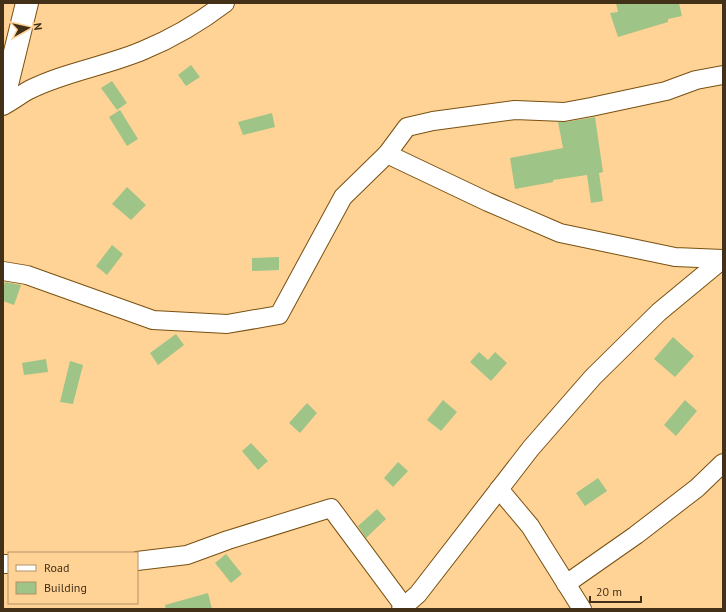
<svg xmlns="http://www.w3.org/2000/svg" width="726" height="612" font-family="'PT Sans',sans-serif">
	<rect width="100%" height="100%" fill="#ffd296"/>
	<g fill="#9fc488">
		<path d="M616,3H679L682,16L668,19V22L618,37L610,13L618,12Z"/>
		<path d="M191,65L200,77L186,86L178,75Z"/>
		<path d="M112,81L127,103L117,110L101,88Z"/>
		<path d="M120,110L138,139L127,146L109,117Z"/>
		<path d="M272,113L275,127L243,135L238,122Z"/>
		<path d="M595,117L603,172L599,173L603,201L591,203L587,175L553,180V182L515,189L510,158L563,148L558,122H566Z"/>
		<path d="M127,187L146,205L131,220L112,204Z"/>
		<path d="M112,245L123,254L107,275L96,266Z"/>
		<path d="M279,257V270L252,271V258Z"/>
		<path d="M5,282L21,285L14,305L3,301V288Z"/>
		<path d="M176,334L184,345L158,365L150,353Z"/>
		<path d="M673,337L694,356L675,377L654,359Z"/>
		<path d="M479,352L488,360L495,352L507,363L491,381L470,362Z"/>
		<path d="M46,359L48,372L24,375L22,363Z"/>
		<path d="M70,361L83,365L73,404L60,402Z"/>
		<path d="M443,400L457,412L441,431L427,420Z"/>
		<path d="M685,400L697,411L676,436L664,425Z"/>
		<path d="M307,403L317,413L300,433L289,423Z"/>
		<path d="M251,443L268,461L258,470L242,451Z"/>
		<path d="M398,462L408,471L393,487L384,478Z"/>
		<path d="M598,478L607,491L585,506L576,493Z"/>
		<path d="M377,509L386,519L366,538L358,526Z"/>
		<path d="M226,554L242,574L231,583L215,563Z"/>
		<path d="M208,593L212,609H166L165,605Z"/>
	</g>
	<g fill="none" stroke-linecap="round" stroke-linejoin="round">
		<defs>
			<g id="minor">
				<path d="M3,106C12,101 20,95 29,90C64,72 107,66 144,50C173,38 200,22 225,3"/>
				<path d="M387,154L407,127L433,121L515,110L564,112L591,107L666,91L696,80L723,75"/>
				<path d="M3,271L27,275L153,320L227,324L279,315L343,197L387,154L488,202L560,233L675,257L723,259"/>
				<path d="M499,489L530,526L582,609"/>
				<path d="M137,561L187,555L228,540L331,508L406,609"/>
				<path d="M3,564H9"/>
				<path d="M566,584L636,535L697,488L723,463"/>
				<path d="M401,609L418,594L531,448L593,377L659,312L723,259"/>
			</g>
			<path id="tertiary" d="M3,101L27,3"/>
		</defs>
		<use href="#minor" stroke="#785111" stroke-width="20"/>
		<use href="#tertiary" stroke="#785111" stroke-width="24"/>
		<use href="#minor" stroke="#fff" stroke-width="18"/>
		<use href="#tertiary" stroke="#fff" stroke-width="22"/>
	</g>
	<rect width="726" height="612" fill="none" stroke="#423018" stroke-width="8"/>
	<rect x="8" y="552" width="130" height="52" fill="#ffd296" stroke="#b39164"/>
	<rect x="16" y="565" width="20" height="6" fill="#ffffff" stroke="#b39164"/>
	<text x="44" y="572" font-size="12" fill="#423018">Road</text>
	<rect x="16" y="582" width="20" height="12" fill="#9fc488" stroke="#b39164"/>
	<text x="44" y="592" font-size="12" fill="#423018">Building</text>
	<g transform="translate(28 28) rotate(82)" stroke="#ffd296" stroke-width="3" paint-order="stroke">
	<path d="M0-3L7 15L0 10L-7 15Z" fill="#423018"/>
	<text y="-6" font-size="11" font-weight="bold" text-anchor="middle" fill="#423018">N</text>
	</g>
	<path d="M590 596v6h51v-6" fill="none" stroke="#423018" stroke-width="2"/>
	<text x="596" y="596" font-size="12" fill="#423018" stroke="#ffd296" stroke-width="3" paint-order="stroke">20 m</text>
</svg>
